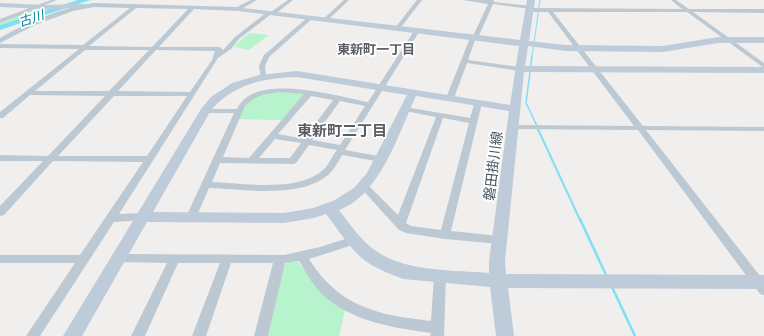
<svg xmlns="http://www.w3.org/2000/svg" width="764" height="336" font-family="Montserrat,'Noto Sans JP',sans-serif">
	<rect width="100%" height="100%" fill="#f1eeee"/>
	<g fill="#b7f3cd">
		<path d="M79,0H93L0,29V21L40,7L60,6Z"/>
		<path d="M250,33L269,35L249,50L234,47L245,36Z"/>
		<path d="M270,91L308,93L282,120L235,119L252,96Z"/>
		<path d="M288,262H298L317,288L345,310L339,336H268L283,267Z"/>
	</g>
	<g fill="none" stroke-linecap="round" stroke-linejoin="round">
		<path stroke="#7fdff5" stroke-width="1" d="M532,57L540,0"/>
		<path stroke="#7fdff5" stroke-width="1.5" d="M532,56L526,103L538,128"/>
		<path stroke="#7fdff5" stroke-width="2" d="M537,127L580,220"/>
		<g stroke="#7fdff5" stroke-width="2.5">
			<path d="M580,219L606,275"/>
			<path d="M612,287L635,336"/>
		</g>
		<path fill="#7fdff5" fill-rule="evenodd" d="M78,0H89L0,30V25Z"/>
		<g fill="#bdc9d2" fill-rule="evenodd">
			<path d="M51,0H57L0,23V19Z"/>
			<path d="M251,0H257L238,11L194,9L159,47H220L223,50L235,37L267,12H271L288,0H293L274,15H270L239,39L231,49L218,58L119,214L142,213L146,214L147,217L146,220L114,222L40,336H26L75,263H0V255H80L143,162L53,161L4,215L0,216V206L43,161H0V155L48,156L105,96L30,95L3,118H0V112L79,49L0,48V44L83,45L130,8L94,7L73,11L35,25L0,43V38C29,21 61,8 94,3L237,7ZM136,8L188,9L152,47L89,46ZM85,50H149L109,91H35ZM156,50L215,51L212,60L190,92L118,91ZM114,96H187L147,156H58Z"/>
			<path d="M344,0H349L327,21H323V19Z"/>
			<path d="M417,0H422L399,30H395V28Z"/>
			<path d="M463,0H494V2L532,6L533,7L530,8L682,9L671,0H676L689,9H764V13L693,12L764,63V68L687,12H553L643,126L764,127V131L646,130L764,281V295L760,294L638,130L511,129L510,127L511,125H514L634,126L548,12H530L527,10L530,9L493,4L478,38L475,40L468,60L520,67L523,69L520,71L467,63L454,98L453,100H447L446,98L470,38L473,36L488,4Z"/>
			<path d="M308,17L313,18L269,57L265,66L266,77L265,78H261L259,66L264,55Z"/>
			<path d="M414,31L419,32L345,150L384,157L385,159L384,161L381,162L342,155C338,162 334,170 328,175C300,199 243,189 209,188L195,220H187L186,217L234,113H204L200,111L201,109H237C254,71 337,96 368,102ZM279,92L304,94L249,158L223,157L245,106L253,99L262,95ZM311,96L333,100L304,139L278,134ZM340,101L365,106L340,145L312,140ZM275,139L301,143L290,158H259ZM309,145L337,150C332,156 329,165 323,170C297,193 243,183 212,182L220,163L293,164L296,163Z"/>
			<path d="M475,101H481L482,103L451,231L500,236L504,237L505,240L504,243L500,244L445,239L406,233L399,230L359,186L361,184H367L398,215L436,117L405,111L401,109L405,107L470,118ZM443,118L469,123L441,230L411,226L406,223Z"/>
			<path d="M355,236L359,237L360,240L359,243L309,259C339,307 378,315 431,321L434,276L436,273L440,271L444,273L446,276L444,336H430L431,333C393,328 350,321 322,294C312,284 306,273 299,261L285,263L268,336H254L273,263H231L206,336H192L220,263H178L145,336H131L167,263L118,262L114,261L112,258L114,255L118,254L284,255L320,247Z"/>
		</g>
		<g fill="#beccd9" fill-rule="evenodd">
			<path d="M527,0H535L529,41L566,45L663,46L718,37H764V43H718L663,52L566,51L528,46L525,66L764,67V73L524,72L505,261L506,274L764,275V289L508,288L514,336H496L490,287L403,279C390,274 375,268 364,260C349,248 338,229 326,214L314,218L284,223L147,222L82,336H63L201,109L211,97L232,83L259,75L297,71L510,105L519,46L238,11L234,9L235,7L520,40ZM297,77L407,95L367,173L354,188L333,201L313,208L284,213L153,212L211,110C234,84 263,78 297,77ZM416,96L509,111L489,261V273C454,270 405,272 376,251C361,241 350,224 339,210C380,196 399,132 416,96Z"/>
			<path d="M0,3L45,5L87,4L91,6L87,8L45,9L0,7Z"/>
		</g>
	</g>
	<g text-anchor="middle" stroke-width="3.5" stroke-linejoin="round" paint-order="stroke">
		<g font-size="13" font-style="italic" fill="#03809c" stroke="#fff">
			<text transform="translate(31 18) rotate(-18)" y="5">古川</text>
		</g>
		<g font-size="13" font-weight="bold" fill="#5a5e64" stroke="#fff">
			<text x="376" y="54">東新町一丁目</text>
		</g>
		<g font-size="14" fill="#44525d" stroke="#fff">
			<text transform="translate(493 166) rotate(-83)" y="5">磐田掛川線</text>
		</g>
		<g font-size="15" font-weight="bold" fill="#5a5e64" stroke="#fff">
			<text x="342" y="136">東新町二丁目</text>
		</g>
	</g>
</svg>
